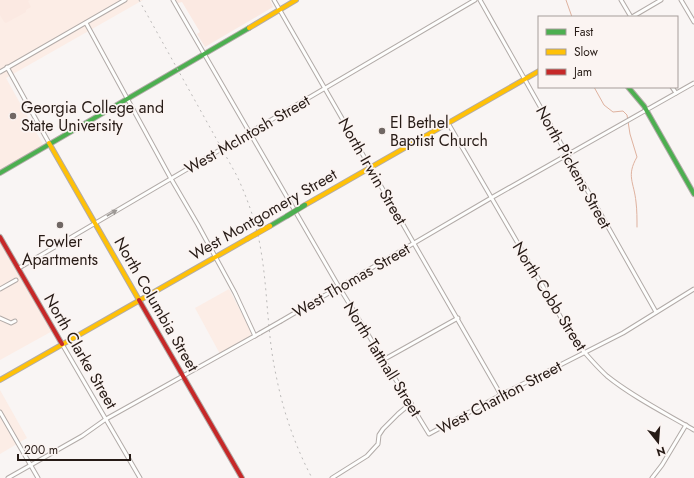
<svg xmlns="http://www.w3.org/2000/svg" width="694" height="478" font-family="Jost,sans-serif">
	<rect width="100%" height="100%" fill="#f9f5f4"/>
	<g fill="#fcede6">
		<path d="M0,0H143L6,78L44,146L0,172Z"/>
		<path d="M0,234L56,329L0,360Z"/>
		<path d="M229,289L250,329L251,336L220,354L195,308Z"/>
		<path d="M0,390L27,438L0,454Z"/>
	</g>
	<g fill="#fbe9e2">
		<path d="M0,0H30L28,1L31,7L26,10V12L6,23L4,22L0,15Z"/>
		<path d="M176,0H270L273,7L205,47L197,34L200,32L182,2L178,3Z"/>
	</g>
	<g fill="none" stroke-linecap="round" stroke-linejoin="round">
		<g stroke="#dfb29f" stroke-width="1">
			<path d="M566,0L572,17"/>
			<path d="M594,87L604,105L613,112L623,111L627,115L630,134L637,157C626,176 634,182 636,202C637,210 637,219 637,227"/>
		</g>
		<defs>
			<g id="street">
				<path d="M173,0L339,287L429,434L501,395L623,333L694,289"/>
				<path d="M274,0L501,395"/>
				<path d="M480,0L656,312"/>
				<path d="M621,0L631,17"/>
				<path d="M681,0L694,22"/>
				<path d="M632,17L661,0"/>
				<path d="M86,23L170,177L198,225L235,293L255,336"/>
				<path d="M7,67L49,143"/>
				<path d="M0,72L125,0"/>
				<path d="M672,87L676,93"/>
				<path d="M448,123L574,340C584,352 595,365 607,376C633,397 665,413 694,430"/>
				<path d="M19,268L475,0"/>
				<path d="M0,289L16,280"/>
				<path d="M0,318L11,323L15,321"/>
				<path d="M281,321L491,198L694,83"/>
				<path d="M62,344L140,478"/>
				<path d="M383,360L458,318"/>
				<path d="M0,412L38,478"/>
				<path d="M8,478L82,436L106,419L260,333"/>
				<path d="M332,478L367,456L378,444L379,435L383,429L398,414L411,403"/>
				<path d="M652,478L662,465L686,425"/>
			</g>
			<g id="fast">
				<path d="M628,87L644,106L694,194"/>
				<path d="M0,173L249,28"/>
				<path d="M270,226L287,216"/>
			</g>
			<g id="slow">
				<path d="M249,28L296,0"/>
				<path d="M49,143L139,300"/>
				<path d="M305,205L539,71"/>
				<path d="M0,380L247,239"/>
			</g>
			<g id="jam">
				<path d="M0,237L62,344"/>
				<path d="M139,300L242,478"/>
			</g>
		</defs>
		<use href="#street" stroke="#b2aba8" stroke-width="5"/>
		<use href="#fast" stroke="#b2aba8" stroke-width="6"/>
		<use href="#slow" stroke="#b2aba8" stroke-width="6"/>
		<use href="#jam" stroke="#b2aba8" stroke-width="6"/>
		<use href="#street" stroke="#fefefd" stroke-width="3"/>
		<use href="#fast" stroke="#4caf50" stroke-width="4"/>
		<use href="#slow" stroke="#ffc107" stroke-width="4"/>
		<use href="#jam" stroke="#c62828" stroke-width="4"/>
		<path stroke="#bcbab9" stroke-width="1" stroke-dasharray="2 4" stroke-linecap="butt" d="M139,0L237,176C248,200 257,225 261,251C268,292 267,334 276,375C283,411 295,446 312,478"/>
		<defs>
			<path id="street-bridge" d="M260,333L281,321"/>
			<path id="fast-bridge" d="M287,216L305,205"/>
			<path id="slow-bridge" d="M247,239L270,226"/>
		</defs>
		<use href="#street-bridge" stroke="#b2aba8" stroke-width="5" stroke-linecap="butt"/>
		<use href="#fast-bridge" stroke="#b5a6a0" stroke-width="6" stroke-linecap="butt"/>
		<use href="#slow-bridge" stroke="#b5a6a0" stroke-width="6" stroke-linecap="butt"/>
		<use href="#street-bridge" stroke="#fefefd" stroke-width="3"/>
		<use href="#fast-bridge" stroke="#4caf50" stroke-width="4.5"/>
		<use href="#slow-bridge" stroke="#ffc107" stroke-width="4.5"/>
	</g>
	<defs><path id="oneway-solid" d="M-6-.8H1V-3.2L6.5 0L1 3.2V.8H-6Z"/></defs>
	<use fill="#9d9895" href="#oneway-solid" transform="translate(112 213) rotate(-30)"/>
	<g fill="#706764" stroke="#fbf4f2" stroke-width="1.5">
		<circle cx="13" cy="116" r="4"/>
		<circle cx="382" cy="131" r="4"/>
		<circle cx="60" cy="225" r="4"/>
	</g>
	<g text-anchor="middle" stroke-width="3.5" stroke-linejoin="round" paint-order="stroke">
		<g font-size="16" fill="#271b16" stroke="#fbf4f2" text-anchor="start">
			<text x="21" y="113">Georgia College and<tspan x="21" dy="18">State University</tspan></text>
			<text x="390" y="128">El Bethel<tspan x="390" dy="18">Baptist Church</tspan></text>
			<text x="60" y="247" text-anchor="middle">Fowler<tspan x="60" dy="18">Apartments</tspan></text>
		</g>
		<g font-size="16" fill="#271b16" stroke="#fbf4f2">
			<text transform="translate(247 134) rotate(-30)" y="6">West McIntosh Street</text>
			<text transform="translate(574 167) rotate(61)" y="6">North Pickens Street</text>
			<text transform="translate(373 171) rotate(60)" y="6">North Irwin Street</text>
			<text transform="translate(263 214) rotate(-30)" y="6">West Montgomery Street</text>
			<text transform="translate(351 280) rotate(-30)" y="6">West Thomas Street</text>
			<text transform="translate(550 296) rotate(58)" y="6">North Cobb Street</text>
			<text transform="translate(157 304) rotate(60)" y="6">North Columbia Street</text>
			<text transform="translate(81 351) rotate(60)" y="6">North Clarke Street</text>
			<text transform="translate(383 359) rotate(58)" y="6">North Tattnall Street</text>
			<text transform="translate(499 397) rotate(-28)" y="6">West Charlton Street</text>
		</g>
	</g>
	<rect x="538" y="16" width="140" height="72" fill="#fbf4f2" stroke="#a69d9a"/>
	<rect x="546" y="29" width="20" height="6" fill="#4caf50" stroke="#a69d9a"/>
	<text x="574" y="36" font-size="12" fill="#271b16">Fast</text>
	<rect x="546" y="49" width="20" height="6" fill="#ffc107" stroke="#a69d9a"/>
	<text x="574" y="56" font-size="12" fill="#271b16">Slow</text>
	<rect x="546" y="69" width="20" height="6" fill="#c62828" stroke="#a69d9a"/>
	<text x="574" y="76" font-size="12" fill="#271b16">Jam</text>
	<g transform="translate(658 442) rotate(163)" stroke="#fbf4f2" stroke-width="3" paint-order="stroke">
	<path d="M0-3L7 15L0 10L-7 15Z" fill="#271b16"/>
	<text y="-6" font-size="11" font-weight="bold" text-anchor="middle" fill="#271b16">N</text>
	</g>
	<path d="M18 454v6h112v-6" fill="none" stroke="#271b16" stroke-width="2"/>
	<text x="24" y="454" font-size="12" fill="#271b16" stroke="#fbf4f2" stroke-width="3" paint-order="stroke">200 m</text>
</svg>
